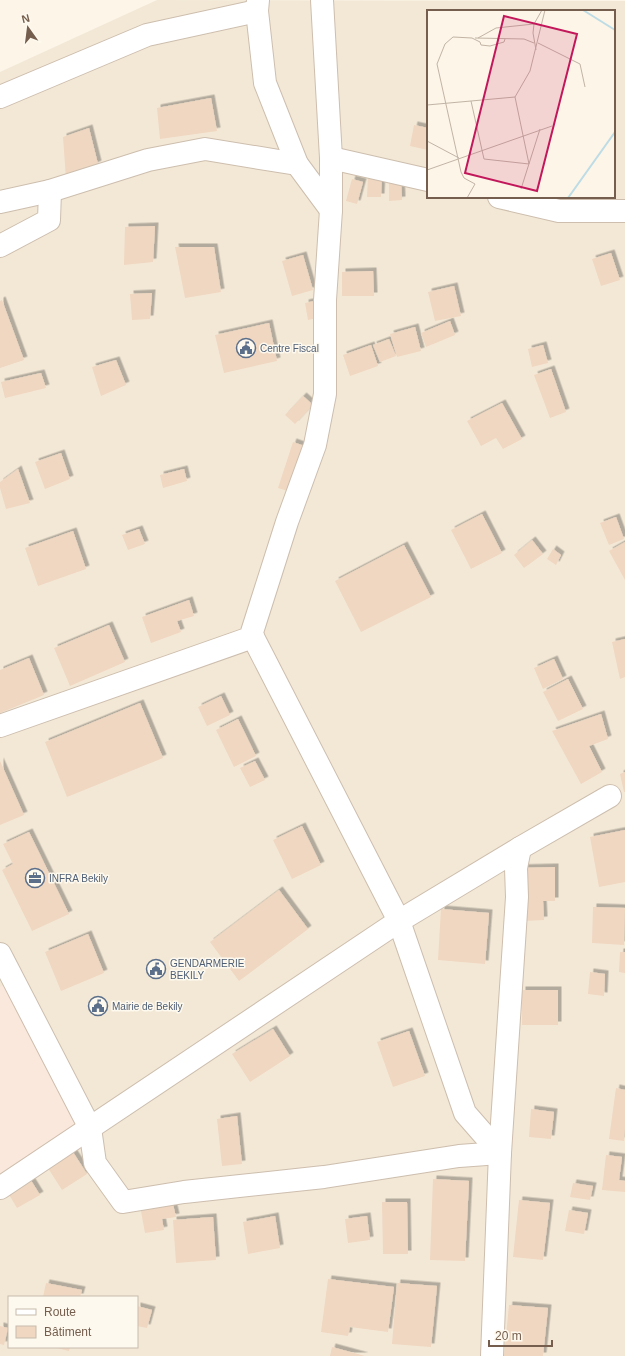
<svg xmlns="http://www.w3.org/2000/svg" width="625" height="1356" font-family="Arial,sans-serif">
	<defs>
		<filter id="shadow"><feDropShadow dx="3.5" dy="-3.5" stdDeviation="0" flood-color="#0004"/></filter>
	</defs>
	<rect width="100%" height="100%" fill="#fcf5e8"/>
	<path fill="#f3e8d6" fill-rule="evenodd" d="M157,0L625,1V1356H0V72ZM428,11H614V197H428ZM9,1297H137V1347H9Z"/>
	<path fill="#fbe8dc" d="M4,985L81,1127L0,1180V987Z"/>
	<g fill="#f0d7c1" filter="url(#shadow)">
		<path d="M211,98L217,131L160,139L157,108Z"/>
		<path d="M414,125L428,128V150L410,146Z"/>
		<path d="M89,128L98,164L66,179L63,137Z"/>
		<path d="M368,175H382L381,197H367Z"/>
		<path d="M352,179L363,182L357,204L346,201Z"/>
		<path d="M401,179L402,200L389,201V180Z"/>
		<path d="M155,226L153,262L124,265L125,227Z"/>
		<path d="M175,247H214L221,292L185,298Z"/>
		<path d="M611,253L620,280L601,286L592,259Z"/>
		<path d="M303,255L313,290L292,296L282,261Z"/>
		<path d="M373,271L374,296H342V272Z"/>
		<path d="M454,286L461,316L435,321L428,292Z"/>
		<path d="M152,293L150,319L132,320L130,294Z"/>
		<path d="M2,300L24,360L0,368V301Z"/>
		<path d="M319,300L322,317L308,320L305,303Z"/>
		<path d="M450,321L455,335L426,347L421,333Z"/>
		<path d="M269,323L277,361L224,373L215,335Z"/>
		<path d="M415,327L421,351L397,357L390,334Z"/>
		<path d="M389,339L396,356L380,362L373,345Z"/>
		<path d="M371,345L378,366L350,376L343,355Z"/>
		<path d="M543,345L548,363L532,367L528,349Z"/>
		<path d="M116,360L126,385L101,396L92,367Z"/>
		<path d="M551,369L566,412L550,418L534,375Z"/>
		<path d="M41,373L46,388L5,398L1,382Z"/>
		<path d="M303,396L313,405L295,424L285,415Z"/>
		<path d="M502,403L522,439L503,449L496,438L481,446L467,421Z"/>
		<path d="M293,442L310,448L294,493L278,488Z"/>
		<path d="M61,453L70,479L45,489L35,462Z"/>
		<path d="M18,469L30,503L6,509L0,488V482Z"/>
		<path d="M184,469L187,481L163,488L160,475Z"/>
		<path d="M482,514L502,553L471,569L451,530Z"/>
		<path d="M616,517L624,539L609,545L600,523Z"/>
		<path d="M139,529L145,544L128,550L122,535Z"/>
		<path d="M73,531L86,569L38,586L25,548Z"/>
		<path d="M532,540L543,554L524,568L514,555Z"/>
		<path d="M625,542V580L609,551Z"/>
		<path d="M404,545L431,597L361,632L335,581Z"/>
		<path d="M553,549L561,555L556,565L547,559Z"/>
		<path d="M189,600L194,616L177,621L181,632L151,643L142,617Z"/>
		<path d="M109,625L125,662L70,686L54,648Z"/>
		<path d="M625,639V677L620,679L612,642Z"/>
		<path d="M29,658L44,695L0,713V670Z"/>
		<path d="M554,659L563,679L543,689L534,668Z"/>
		<path d="M568,679L583,709L558,721L543,692Z"/>
		<path d="M221,696L230,715L207,726L198,707Z"/>
		<path d="M140,703L163,758L67,797L45,742Z"/>
		<path d="M601,714L608,739L589,746L602,772L581,784L552,731Z"/>
		<path d="M238,719L256,756L234,767L216,730Z"/>
		<path d="M0,761L24,815L0,825Z"/>
		<path d="M255,761L265,780L250,787L240,768Z"/>
		<path d="M625,772V792H624L620,774Z"/>
		<path d="M302,826L321,865L292,879L273,840Z"/>
		<path d="M625,830V882L599,887L590,837Z"/>
		<path d="M29,832L69,914L32,931L2,870L13,864L3,844Z"/>
		<path d="M555,867V901H543L544,920L524,921L516,868Z"/>
		<path d="M279,890L308,929L239,981L210,942Z"/>
		<path d="M593,907L625,908L624,945L592,943Z"/>
		<path d="M441,909L489,913L485,964L438,960Z"/>
		<path d="M88,934L104,973L61,991L45,952Z"/>
		<path d="M620,952H625V973L619,972Z"/>
		<path d="M590,972L605,974L604,996L588,994Z"/>
		<rect x="522" y="990" width="36" height="35"/>
		<path d="M273,1029L290,1056L250,1082L232,1054Z"/>
		<path d="M409,1031L425,1076L393,1087L377,1042Z"/>
		<path d="M616,1088L625,1090V1129L624,1141L609,1139Z"/>
		<path d="M531,1109L554,1112L551,1139L529,1137Z"/>
		<path d="M237,1116L242,1164L222,1166L217,1119Z"/>
		<path d="M71,1149L87,1174L62,1190L46,1165Z"/>
		<path d="M606,1155L622,1157L619,1180L625,1181V1192L602,1190Z"/>
		<path d="M27,1174L40,1195L17,1208L5,1188Z"/>
		<path d="M433,1179L469,1181L465,1261L430,1260Z"/>
		<path d="M573,1183L593,1186L590,1200L570,1197Z"/>
		<path d="M172,1200L176,1217L162,1219L164,1230L145,1233L140,1206Z"/>
		<path d="M519,1200L550,1203L543,1260L513,1257Z"/>
		<path d="M382,1202H407L408,1254H383Z"/>
		<path d="M569,1210L588,1213L584,1234L565,1231Z"/>
		<path d="M275,1216L280,1248L248,1254L243,1222Z"/>
		<path d="M367,1216L370,1240L348,1243L345,1219Z"/>
		<path d="M213,1217L216,1260L176,1263L173,1220Z"/>
		<path d="M328,1279L394,1287L388,1332L350,1327L348,1336L321,1332Z"/>
		<path d="M46,1283L82,1290L80,1297H43Z"/>
		<path d="M397,1283L437,1286L431,1347L392,1344Z"/>
		<path d="M509,1305L548,1308L543,1356H504Z"/>
		<path d="M137,1306L152,1310L147,1328L137,1326Z"/>
		<path d="M0,1326L8,1328L4,1345L0,1344Z"/>
		<path d="M53,1347H70L69,1351Z"/>
		<path d="M332,1347L365,1356H330Z"/>
	</g>
	<g fill="none" stroke-linecap="round" stroke-linejoin="round">
		<defs>
			<g id="minor">
				<path d="M258,0L257,11L265,83L297,164L331,210"/>
				<path d="M0,97L147,35L257,11"/>
				<path d="M331,158L428,180"/>
				<path d="M499,197L559,211H625"/>
				<path d="M0,202L50,191L148,160L205,149L297,164"/>
				<path d="M0,246L49,220L50,191"/>
				<path d="M253,637L399,921L465,1113L500,1153"/>
				<path d="M0,954L90,1128L95,1163L123,1202L184,1192L324,1177L459,1156L500,1153"/>
				<path d="M0,1188L399,921L520,848L610,796"/>
				<path d="M492,1356L500,1153L517,897L516,868L520,848"/>
			</g>
			<path id="tertiary" d="M0,726L253,637L252,632L287,522L315,445L325,394V300L331,210V158L322,0"/>
		</defs>
		<use href="#minor" stroke="#cdbeae" stroke-width="24"/>
		<use href="#tertiary" stroke="#cdbeae" stroke-width="24"/>
		<use href="#minor" stroke="#fff" stroke-width="22"/>
		<use href="#tertiary" stroke="#fff" stroke-width="22"/>
	</g>
	<defs>
		<symbol id="civic-ring" viewBox="-11 -11 22 22"><circle r="9.5" fill="#fef9ee" stroke="#5c6f8a" stroke-width="1.5"/><path d="M-.6-6.5H3V-4.5H.6V-3L4-1V1h2V6H-6V1h2V-1L-.6-3ZM-1.2 2.5V6h2.4V2.5Z" fill="#5c6f8a"/></symbol>
		<symbol id="office-ring" viewBox="-11 -11 22 22"><circle r="9.5" fill="#fef9ee" stroke="#5c6f8a" stroke-width="1.5"/><path d="M-6-3h4V-5.5h4V-3h4V5H-6ZM-1-4.5V-3h2v-1.5ZM-6 0V1H6V0Z" fill="#5c6f8a"/></symbol>
	</defs>
	<g fill-rule="evenodd">
		<use href="#civic-ring" x="235" y="337" width="22" height="22"/>
		<use href="#office-ring" x="24" y="867" width="22" height="22"/>
		<use href="#civic-ring" x="145" y="958" width="22" height="22"/>
		<use href="#civic-ring" x="87" y="995" width="22" height="22"/>
	</g>
	<g text-anchor="middle" stroke-width="3" stroke-linejoin="round" paint-order="stroke">
		<g font-size="10" fill="#4e5e75" stroke="#fef9ee" text-anchor="start">
			<text x="260" y="352">Centre Fiscal</text>
			<text x="49" y="882">INFRA Bekily</text>
			<text x="170" y="967">GENDARMERIE<tspan x="170" dy="12">BEKILY</tspan></text>
			<text x="112" y="1010">Mairie de Bekily</text>
		</g>
	</g>
	<g transform="translate(427 10)">
		<rect width="188" height="188" fill="#fcf5e8"/>
		<path fill="none" stroke="#bddce5" stroke-width="2" d="M156,0L188,20M141,188L188,122"/>
		<path fill="none" stroke="#c2b4a5" stroke-width="1" d="M48,28L97,29L107,33M51,28L69,18L107,14M111,33L153,54L158,77M109,40L106,23L107,14L115,0M88,87L102,154M44,91L57,149L102,154M0,95L88,87L103,61L118,0M0,131L32,148M0,160L125,116M94,179L113,119M40,188L48,174L37,168L34,162L10,54L18,34L26,27L45,28L53,32L54,35L63,36L77,32L78,29"/>
		<path fill="#c2185b" fill-opacity="0.15" stroke="#c2185b" stroke-width="2" d="M77,6L150,24L110,181L38,163Z"/>
		<rect width="188" height="188" fill="none" stroke="#755e4d" stroke-width="2"/>
	</g>
	<rect x="8" y="1296" width="130" height="52" fill="#fef9ee" stroke="#c7bbae"/>
	<rect x="16" y="1309" width="20" height="6" fill="#ffffff" stroke="#c7bbae"/>
	<text x="44" y="1316" font-size="12" fill="#755e4d">Route</text>
	<rect x="16" y="1326" width="20" height="12" fill="#f0d7c1" stroke="#c7bbae"/>
	<text x="44" y="1336" font-size="12" fill="#755e4d">Bâtiment</text>
	<g transform="translate(28 28) rotate(346)" stroke="#fef9ee" stroke-width="3" paint-order="stroke">
	<path d="M0-3L7 15L0 10L-7 15Z" fill="#755e4d"/>
	<text y="-6" font-size="11" font-weight="bold" text-anchor="middle" fill="#755e4d">N</text>
	</g>
	<path d="M489 1340v6h63v-6" fill="none" stroke="#755e4d" stroke-width="2"/>
	<text x="495" y="1340" font-size="12" fill="#755e4d" stroke="#fef9ee" stroke-width="3" paint-order="stroke">20 m</text>
</svg>
